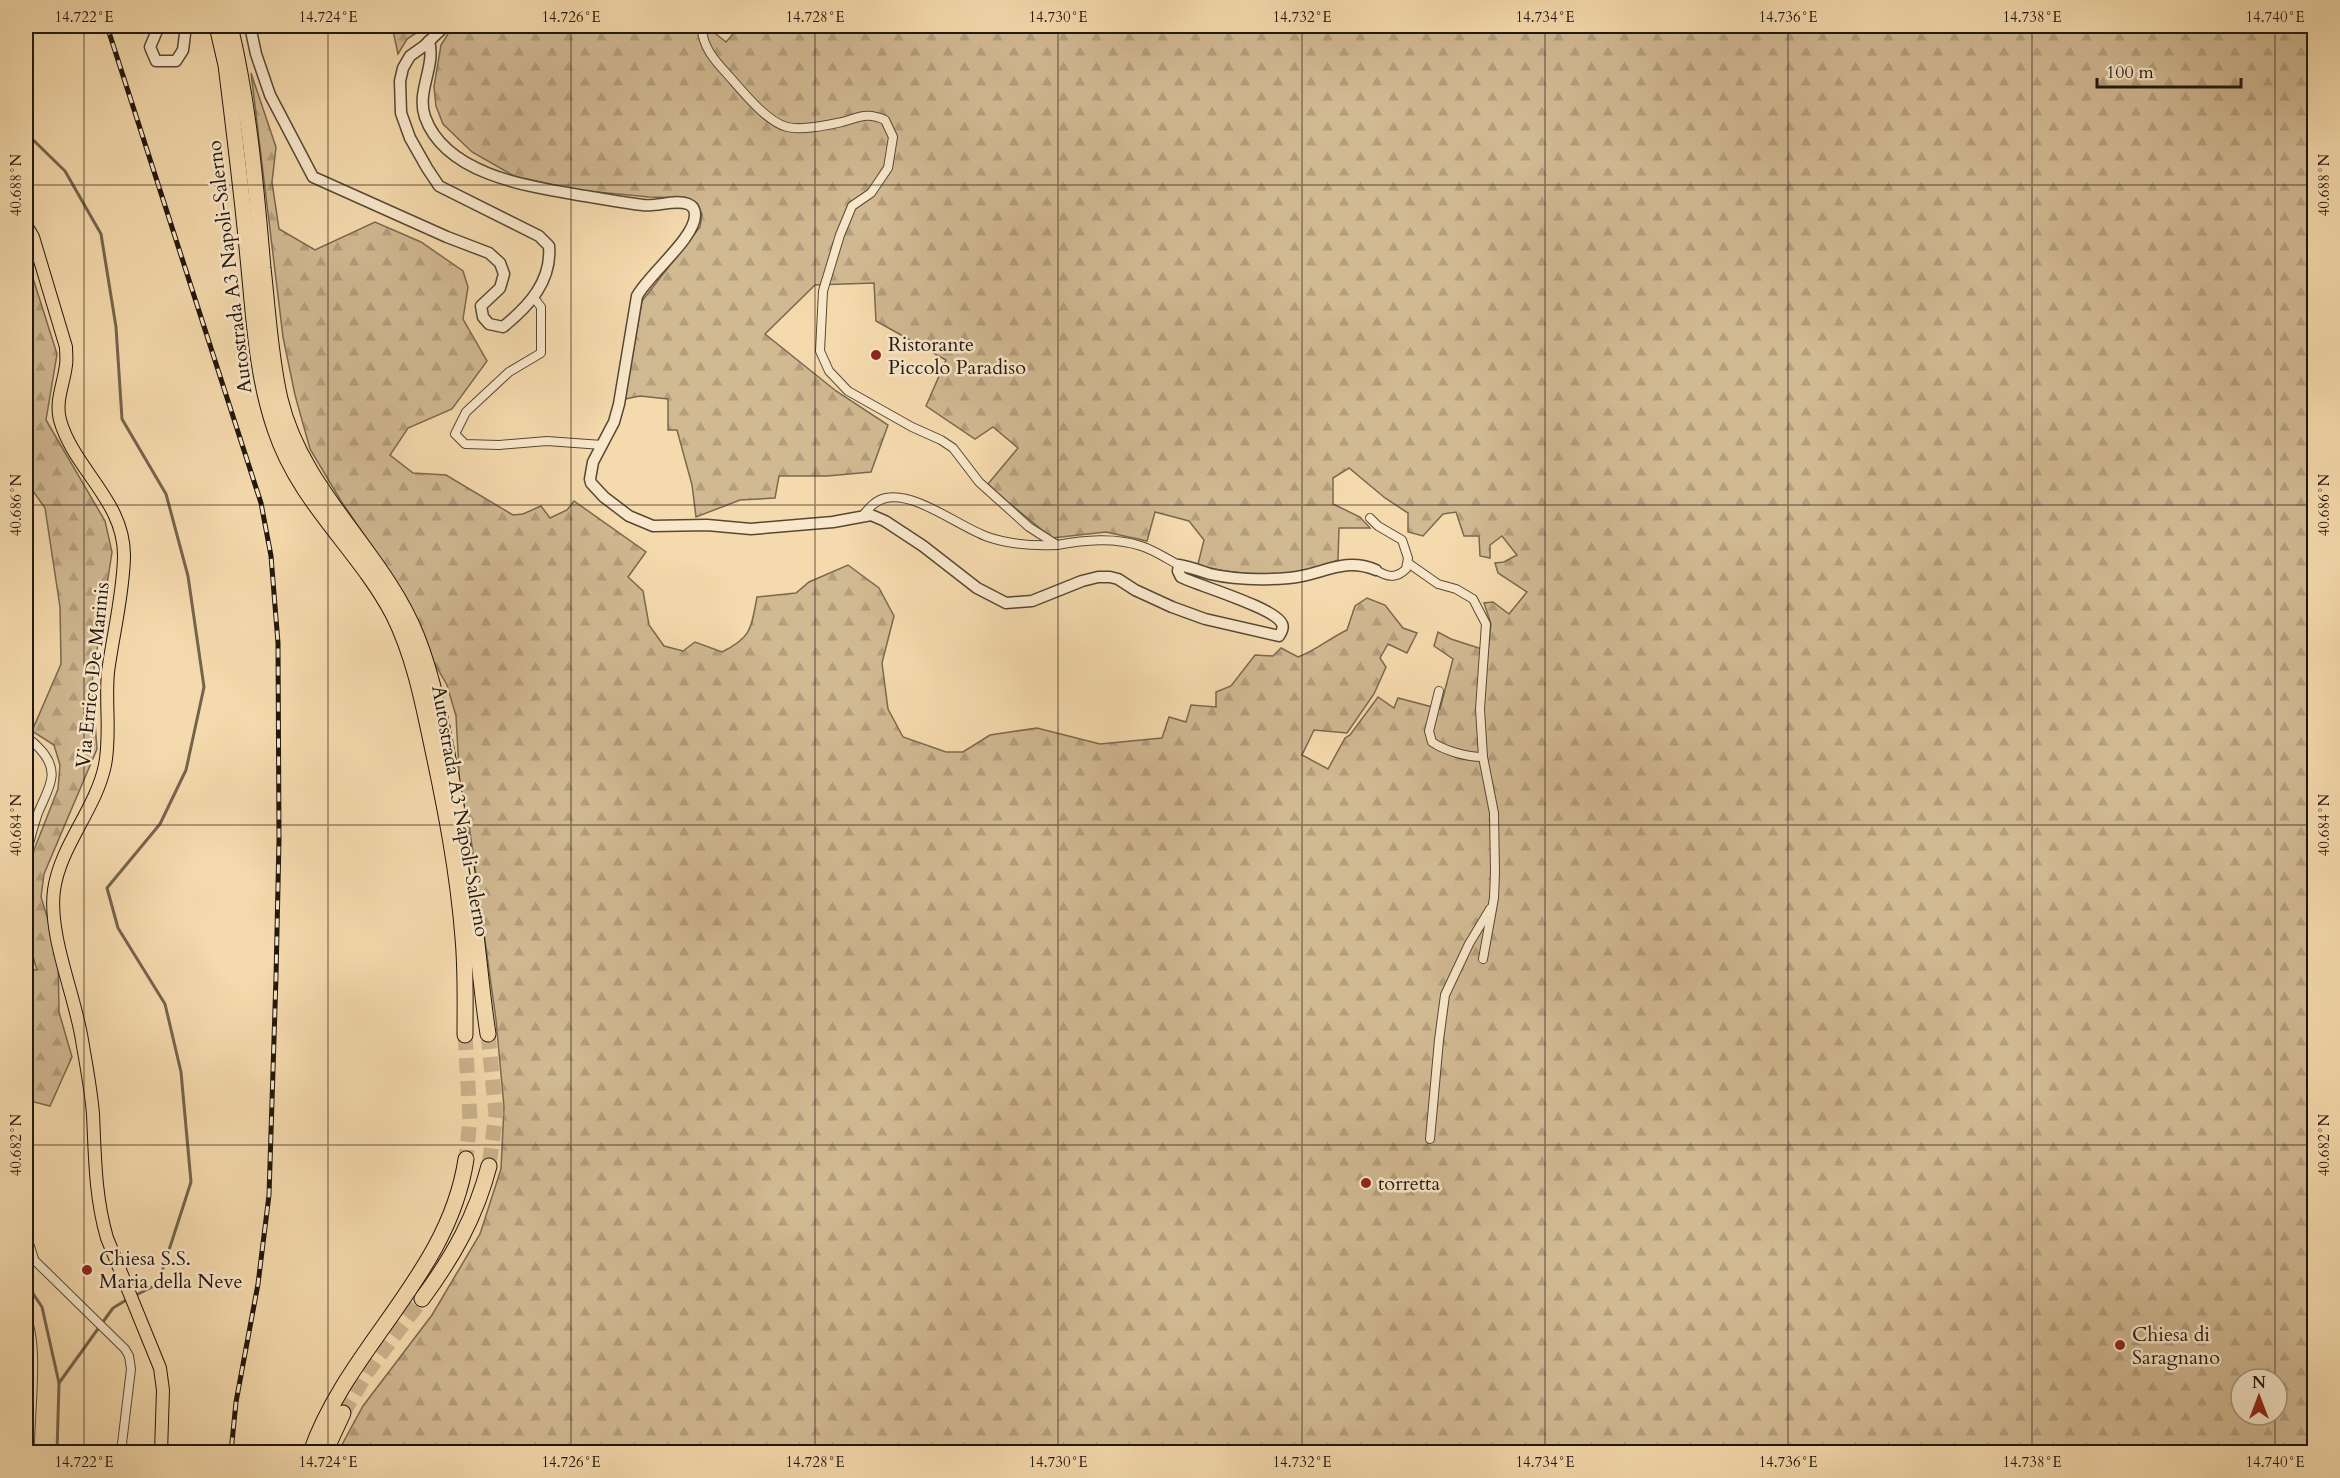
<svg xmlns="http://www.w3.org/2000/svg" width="2340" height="1478" font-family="Cardo,serif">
	<defs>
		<pattern id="forest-firs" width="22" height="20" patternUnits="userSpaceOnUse" patternTransform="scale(1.5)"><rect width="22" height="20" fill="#d1b992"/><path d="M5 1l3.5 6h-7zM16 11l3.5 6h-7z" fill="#b39e7d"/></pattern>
	</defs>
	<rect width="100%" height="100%" fill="#f5daad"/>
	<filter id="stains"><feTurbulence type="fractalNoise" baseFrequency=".00333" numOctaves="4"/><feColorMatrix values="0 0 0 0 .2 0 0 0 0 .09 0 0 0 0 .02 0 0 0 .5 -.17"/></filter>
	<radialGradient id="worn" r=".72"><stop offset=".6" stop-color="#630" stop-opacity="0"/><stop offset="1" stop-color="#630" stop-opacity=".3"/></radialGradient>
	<g fill="url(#forest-firs)" stroke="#7a6850" stroke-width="1.5" fill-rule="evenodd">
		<path d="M392,26H427L407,39L398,54Z"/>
		<path d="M453,26H706L726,42L740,26H2314V1452H338L363,1406L432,1315L480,1234L501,1169L504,1107L496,1020L469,825L460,789L456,716L447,685L432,659L416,617L389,571L341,501L310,449L295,395L283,337L251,73L276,147L272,182L279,229L315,250L375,222L421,242L463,271L468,287L463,319L487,361L452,409L408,428L390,455L413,473L446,475L513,515L523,514L541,506L550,518L567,510L574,501L646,552L628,577L643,591L649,625L664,646L683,651L695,642L722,652C753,637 751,627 757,597L796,593L809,582L848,565L879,588L894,616L882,663L888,709L903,737L946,752H963L990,735L1037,728L1100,744L1162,738L1169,717L1186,722L1191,705L1216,707V692L1231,686L1255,655L1273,656L1281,648L1298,657C1315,651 1330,638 1347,630L1355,606L1367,598L1385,605L1403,628L1417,633L1407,653L1388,644L1380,658L1386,667L1374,694L1347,733L1314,730L1302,755L1328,769L1345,738L1350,735L1378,697L1394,708L1398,698L1440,709L1453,659L1434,646L1438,632L1451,639L1488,651L1491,624L1484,603L1493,602L1509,614L1527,592L1498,573L1495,563L1504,562L1517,555L1502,536L1490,545V558L1480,556L1479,536H1464L1456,512L1443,514L1423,536L1408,532V513L1385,498L1349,468L1333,478V504L1360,517L1370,528H1339L1338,560C1326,564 1314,569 1301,571C1276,577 1222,574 1198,564L1204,540L1189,521L1155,512L1147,541L1106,532L1052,538L1009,503L988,484L1018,448L993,427L975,439L926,406L946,360L876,321L874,283L815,285L765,334L836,391L888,425L871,472L827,476H779L775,498L740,500L696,517L692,485L677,430H668V399L640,396L625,399L642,301L700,227L702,214L697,203L687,198L649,197L577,190L514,176L472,152L443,124L436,106L434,87L441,45ZM2241,1379H2277V1415H2241Z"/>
		<path d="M26,256L57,354L46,420L105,521L112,552L92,682L97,749L44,874L41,897L58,952L59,1012L72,1057L50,1106L26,1100V969L37,970L26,933V889L34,850L58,789L60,765L54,745L32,731L61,664L60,607L45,508L26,481Z"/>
	</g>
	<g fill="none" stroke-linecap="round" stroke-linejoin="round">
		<g stroke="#75644d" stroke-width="3">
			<path d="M26,133L65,171L101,234L116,327L122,419L166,494L188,576L204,687L186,770L160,824L107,888L118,928L165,1004L181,1072L191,1182L158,1284L134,1296"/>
			<path d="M26,1283L42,1307L59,1383L57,1452"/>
			<path d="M59,1383L113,1308L128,1299"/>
		</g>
		<g stroke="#cbb38d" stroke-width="15" stroke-dasharray="15 8" stroke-linecap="butt">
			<path d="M488,1034L496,1114L489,1166"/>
			<path d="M465,1035L470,1119L466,1159"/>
			<path d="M343,1413L368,1371L422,1299"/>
		</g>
		<defs>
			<g id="minor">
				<path d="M702,26C701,46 716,62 729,76C743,92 767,122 787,127C802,131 828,125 842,122C860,117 867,112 885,120L893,137L888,168L871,193L852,206L840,235L823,291L820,351L829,371L848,391L912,427L941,440L953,448L979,482L1029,527L1057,545C1085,540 1114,537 1141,546C1154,550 1167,559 1179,565"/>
				<path d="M534,298L541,307V353L509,372L466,412L455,434L465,444L499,445L547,441L602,445"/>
				<path d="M864,514C870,507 876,500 886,498C917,492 959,527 988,537C1011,545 1033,546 1057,545"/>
				<path d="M1370,518L1378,526L1402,540L1408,558L1406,569C1396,579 1387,577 1376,570"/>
				<path d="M1408,563L1438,584L1456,589L1473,599L1486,624L1480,709L1483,757L1494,813L1495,872L1494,898L1483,959"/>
				<path d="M1439,691L1429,731L1432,742C1445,751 1467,757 1483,757"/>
				<path d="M26,738C32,740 35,744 40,749C62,773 48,788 38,813C33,827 30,841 26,854"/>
				<path d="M1430,1139L1439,1040L1445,995L1469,944L1490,909"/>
				<path d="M26,1234L34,1259"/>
				<path d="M26,1252L125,1349L129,1356L131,1369L121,1452"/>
				<path d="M26,1318C40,1343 29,1421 30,1452"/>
			</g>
			<g id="tertiary">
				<path d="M159,26L150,47L156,61H176L183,50L186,26"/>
				<path d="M250,26L256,54L270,95L313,177L447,237L489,253L500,263L504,274L500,288L481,306L483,317L489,324L503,327C529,306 552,281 549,246L539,236L439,186L427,168L410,138L401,113L400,81L403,68L410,56L424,46L445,26"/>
				<path d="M429,41C436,67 416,91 425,117C446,176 532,187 585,196C604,199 624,203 643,205C657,207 675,199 688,204C693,206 695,210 695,215C695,238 649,274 637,296L619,404L614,422L593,462L590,479L591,483L604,497L629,516L653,526L707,525L751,529L833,522L871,515L885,521L923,546L977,588L1006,603L1032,601L1082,581L1098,577H1110L1118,579L1135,590L1172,607L1205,619L1279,636C1281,633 1284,628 1282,624C1276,608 1199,586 1181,577L1178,571L1179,565C1190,567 1200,571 1210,574C1236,580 1264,580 1289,578C1321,576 1342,556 1376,570"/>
			</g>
			<path id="primary" d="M26,225L33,237L66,347C66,353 67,359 66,365C64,383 55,401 60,420C74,470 125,501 124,557C123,596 113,634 108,672C105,703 111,735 105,765C96,809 60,846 54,890C48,935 75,995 82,1040C86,1064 91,1089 93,1114C95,1156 95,1197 107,1238L160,1368L163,1390L161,1452"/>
			<g id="motorway">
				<path d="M217,26L226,65C234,129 242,193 248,258C254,316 256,374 275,429C300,504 358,548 393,614C413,654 422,698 431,741C445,806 458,872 463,938C466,971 465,1003 465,1035"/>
				<path d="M230,26C249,105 256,186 263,268C268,311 270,356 280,399C302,492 383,551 417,637C436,685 444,737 453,787C459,824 465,861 471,897C478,943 481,989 488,1034"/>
				<path d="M422,1299C453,1257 476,1216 489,1166"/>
				<path d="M311,1452C348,1346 449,1274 466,1159"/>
				<path d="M325,1452L343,1413"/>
			</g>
		</defs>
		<use href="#minor" stroke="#574835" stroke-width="10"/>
		<use href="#tertiary" stroke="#574835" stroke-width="13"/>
		<use href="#primary" stroke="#22170d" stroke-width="14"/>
		<use href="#motorway" stroke="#22170d" stroke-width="17"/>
		<use href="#minor" stroke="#f8e7ca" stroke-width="8"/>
		<use href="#tertiary" stroke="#f8e7ca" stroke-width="10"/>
		<use href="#primary" stroke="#f5daad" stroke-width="12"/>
		<use href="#motorway" stroke="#f5daad" stroke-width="15"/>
		<defs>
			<path id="rail" d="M107,26L261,503L271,556L278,643L279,840L276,977L269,1195L258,1284L236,1402L231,1452"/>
		</defs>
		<use href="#rail" stroke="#22170d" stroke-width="5"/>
		<use href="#rail" stroke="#f8e7ca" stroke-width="3" stroke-dasharray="9" stroke-linecap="butt"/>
	</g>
	<path fill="none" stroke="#22170d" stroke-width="1.5" stroke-opacity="0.45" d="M84,26V1452M328,26V1452M571,26V1452M815,26V1452M1058,26V1452M1302,26V1452M1545,26V1452M1788,26V1452M2032,26V1452M2275,26V1379M26,185H2314M26,505H2314M26,825H2314M26,1145H2314M2275,1415V1452"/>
	<g fill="#8f2418" stroke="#f8e7ca" stroke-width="2">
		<circle cx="876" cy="355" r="6"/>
		<circle cx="1366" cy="1183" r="6"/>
		<circle cx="87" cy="1270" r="6"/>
		<circle cx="2120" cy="1345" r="6"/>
	</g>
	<g text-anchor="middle" stroke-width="5" stroke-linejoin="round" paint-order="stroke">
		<g font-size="20" fill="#22170d" stroke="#f8e7ca">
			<text transform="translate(229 267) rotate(-97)" y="7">Autostrada A3 Napoli-Salerno</text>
			<text transform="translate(92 675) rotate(-84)" y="7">Via Errico De Marinis</text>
			<text transform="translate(461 811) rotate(80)" y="7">Autostrada A3 Napoli-Salerno</text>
		</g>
		<g font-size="20" fill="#22170d" stroke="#f8e7ca" text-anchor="start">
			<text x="888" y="351">Ristorante<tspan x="888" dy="23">Piccolo Paradiso</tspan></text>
			<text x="1378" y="1190">torretta</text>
			<text x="99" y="1265">Chiesa S.S.<tspan x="99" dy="23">Maria della Neve</tspan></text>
			<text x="2132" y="1341">Chiesa di<tspan x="2132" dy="23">Saragnano</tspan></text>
		</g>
	</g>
	<rect width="2340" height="1478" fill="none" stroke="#f5daad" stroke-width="66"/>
	<g transform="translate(2259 1397)"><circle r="28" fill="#f8e7ca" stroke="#a2947e" stroke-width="1.5"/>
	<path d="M0-4.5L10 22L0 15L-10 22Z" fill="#8f2418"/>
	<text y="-9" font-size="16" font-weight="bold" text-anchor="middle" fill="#22170d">N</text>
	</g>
	<path d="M2097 78v9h144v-9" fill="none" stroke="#22170d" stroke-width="3"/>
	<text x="2106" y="78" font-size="18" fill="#22170d" stroke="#f8e7ca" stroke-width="4.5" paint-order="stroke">100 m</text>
	<rect x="33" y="33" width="2274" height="1412" fill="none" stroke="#22170d" stroke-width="2"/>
	<g font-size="15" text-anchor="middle" fill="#22170d">
		<text x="84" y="22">14.722°E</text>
		<text x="328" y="22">14.724°E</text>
		<text x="571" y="22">14.726°E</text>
		<text x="815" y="22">14.728°E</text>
		<text x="1058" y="22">14.730°E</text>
		<text x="1302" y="22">14.732°E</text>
		<text x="1545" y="22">14.734°E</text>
		<text x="1788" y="22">14.736°E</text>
		<text x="2032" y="22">14.738°E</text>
		<text x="2275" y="22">14.740°E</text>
		<text transform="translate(16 185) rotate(-90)" y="5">40.688°N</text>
		<text transform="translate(2324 185) rotate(-90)" y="5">40.688°N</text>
		<text transform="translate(16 505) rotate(-90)" y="5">40.686°N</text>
		<text transform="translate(2324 505) rotate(-90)" y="5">40.686°N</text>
		<text transform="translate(16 825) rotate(-90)" y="5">40.684°N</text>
		<text transform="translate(2324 825) rotate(-90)" y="5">40.684°N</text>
		<text transform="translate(16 1145) rotate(-90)" y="5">40.682°N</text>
		<text transform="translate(2324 1145) rotate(-90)" y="5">40.682°N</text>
		<text x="84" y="1467">14.722°E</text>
		<text x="328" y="1467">14.724°E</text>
		<text x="571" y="1467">14.726°E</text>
		<text x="815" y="1467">14.728°E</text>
		<text x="1058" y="1467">14.730°E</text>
		<text x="1302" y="1467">14.732°E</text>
		<text x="1545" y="1467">14.734°E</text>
		<text x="1788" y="1467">14.736°E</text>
		<text x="2032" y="1467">14.738°E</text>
		<text x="2275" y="1467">14.740°E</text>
	</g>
	<rect width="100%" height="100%" filter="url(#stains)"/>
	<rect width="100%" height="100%" fill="url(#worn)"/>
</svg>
